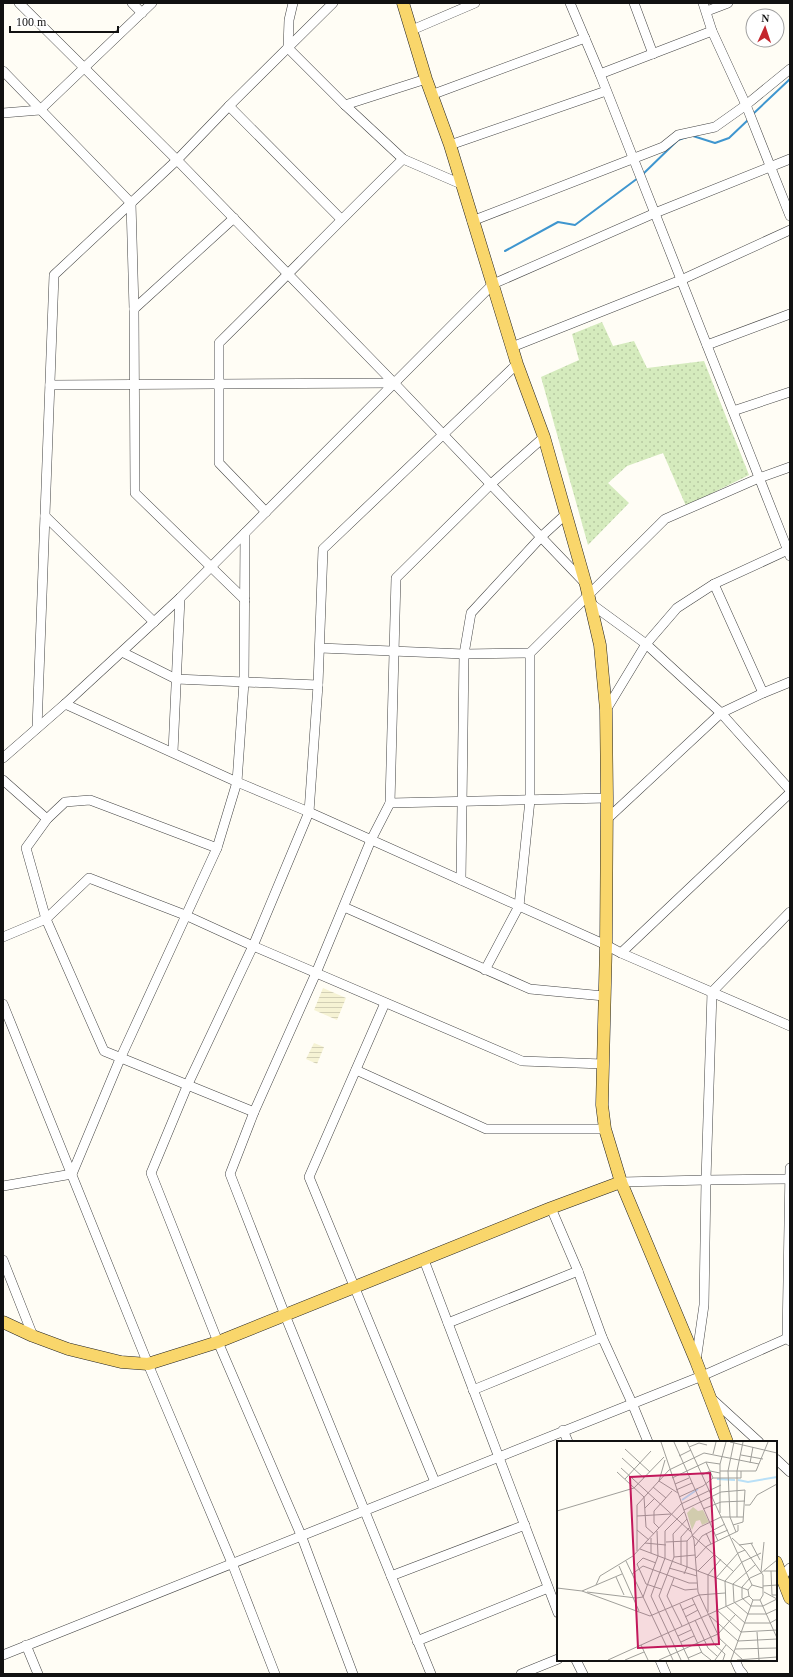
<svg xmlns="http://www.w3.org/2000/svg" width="793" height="1677" font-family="'Times New Roman',serif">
	<defs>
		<pattern id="farmland-rules" width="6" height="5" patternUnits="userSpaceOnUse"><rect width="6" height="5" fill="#f6f3d4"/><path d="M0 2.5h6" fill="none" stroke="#d2cfb5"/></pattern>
		<pattern id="garden-dots" width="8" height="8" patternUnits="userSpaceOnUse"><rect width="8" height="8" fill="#d5ebbd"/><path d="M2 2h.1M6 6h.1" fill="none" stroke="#b6c8a1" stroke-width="1.8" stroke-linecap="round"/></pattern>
	</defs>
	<rect width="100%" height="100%" fill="#fffdf5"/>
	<g fill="url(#farmland-rules)">
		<path d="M323,988L346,998L337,1020L314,1010Z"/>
		<path d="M314,1043L324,1047L317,1064L306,1059Z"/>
	</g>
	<path fill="url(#garden-dots)" d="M602,322L613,346L634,341L647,368L704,361L749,475L686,506L663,453L627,466L608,483L629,503L588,545L541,377L579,360L572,334Z"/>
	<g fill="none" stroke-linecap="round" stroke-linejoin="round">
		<g stroke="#3f96cf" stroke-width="2">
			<path d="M753,114L790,79"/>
			<path d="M693,136L715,143L729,138L749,119"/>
			<path d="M642,175L678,140L687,137"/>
			<path d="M505,251L558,222L575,225L638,178"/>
		</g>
		<defs>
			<g id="minor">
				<path d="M19,3L177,160L394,383L584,582"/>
				<path d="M132,3L142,13"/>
				<path d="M293,3L289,20L288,48L345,105L403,159L461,184"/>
				<path d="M570,3L600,74L790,556"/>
				<path d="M634,3L653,54"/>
				<path d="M703,3L712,31L746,105L790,216"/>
				<path d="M707,11L728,3"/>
				<path d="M412,30L475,3"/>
				<path d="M3,71L131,203L134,309L135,493L245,600"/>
				<path d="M600,74L712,31"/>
				<path d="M431,95L585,38"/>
				<path d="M345,105L426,79"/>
				<path d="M229,106L341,219"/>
				<path d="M3,113L40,110L152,3"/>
				<path d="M450,145L606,91"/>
				<path d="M472,221L663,147L678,135L715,127L746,105L790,69"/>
				<path d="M134,309L234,218"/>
				<path d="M707,345L790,314"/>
				<path d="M512,347L681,280L790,230"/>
				<path d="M50,385L394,383"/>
				<path d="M733,411L790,392"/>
				<path d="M266,512L219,463V343C281,282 341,219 403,159"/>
				<path d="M45,516L154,622"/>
				<path d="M714,584L763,693"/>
				<path d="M590,603L646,644L721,713L790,790"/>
				<path d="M320,648L464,654L530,653"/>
				<path d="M122,652L176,679L318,685"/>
				<path d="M65,704L237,782L309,812L606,945L621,953L790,1026"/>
				<path d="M606,710L646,644L677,608L714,584L790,549"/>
				<path d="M37,728L54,275L177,160L229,106L333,3"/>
				<path d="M173,752L180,598"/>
				<path d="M3,758L65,704L180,598L493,284L655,213L790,159"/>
				<path d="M3,780L47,819"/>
				<path d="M390,803L607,798"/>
				<path d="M606,820L721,713L763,693L790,682"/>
				<path d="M217,848L90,800L65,802L47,819L26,848L46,919L104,1051L254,1112"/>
				<path d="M461,880L464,654L471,613L542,536L566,514"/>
				<path d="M344,907L530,989L604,996"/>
				<path d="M3,937L46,919L89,878L185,915L253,946L522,1061L603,1064"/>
				<path d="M621,953L790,793"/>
				<path d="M485,970L519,906L530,800V653L665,519L759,478L790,467"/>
				<path d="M385,1003L309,1177L435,1482"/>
				<path d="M3,1004L148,1364L232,1563L275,1674"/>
				<path d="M356,1070L486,1129H605"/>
				<path d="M621,1182L706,1180L790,1179"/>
				<path d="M3,1186L72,1174L120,1059L217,848L237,782L244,682L245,533"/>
				<path d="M551,1208L578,1271L602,1337L632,1403L648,1442"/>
				<path d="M3,1260L33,1336"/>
				<path d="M424,1260L558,1613"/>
				<path d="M448,1323L578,1271"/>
				<path d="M790,1341L787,1338L790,1168"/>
				<path d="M696,1361L704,1305L706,1180L712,992L790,912"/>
				<path d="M473,1390L602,1337"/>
				<path d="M712,1399L759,1442"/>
				<path d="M563,1430L568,1442"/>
				<path d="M776,1459L790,1472"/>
				<path d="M391,1576L525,1525"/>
				<path d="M777,1577L782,1576L790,1568"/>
				<path d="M417,1641L548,1588"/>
				<path d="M26,1645L38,1674"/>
				<path d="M3,1655L702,1376L790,1337"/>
				<path d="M576,1660L583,1674"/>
				<path d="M660,1660L666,1674"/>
				<path d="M735,1660L739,1669L743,1674"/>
				<path d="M353,1674L301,1535L218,1342L151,1173L188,1084L253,946L309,812L318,685L323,549L517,364"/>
				<path d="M431,1674L285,1315L230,1174L254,1112L316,973L371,840L390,803L396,578L491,484L544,437"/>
				<path d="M521,1674L558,1659"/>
			</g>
			<g id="major">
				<path d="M403,3L426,79L450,145L517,364L544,437L586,585L600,645L606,710L607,798L606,945L602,1105L605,1129L621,1182L696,1361L727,1442"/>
				<path d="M3,1322L33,1336L68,1349L121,1362L148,1364L218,1342L551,1208L621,1182"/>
				<path d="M776,1562L790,1598"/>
			</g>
		</defs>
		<use href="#minor" stroke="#444" stroke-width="10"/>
		<use href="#major" stroke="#222" stroke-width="13"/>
		<use href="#minor" stroke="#fff" stroke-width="9"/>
		<use href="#major" stroke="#f9d66b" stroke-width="12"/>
	</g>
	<g transform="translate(557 1441)">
		<rect width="220" height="220" fill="#fffdf5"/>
		<path d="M136,66L141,70L146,69L152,81L145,84L143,79L139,80L135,89L130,72Z" fill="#d5ebbd"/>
		<path fill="none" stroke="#b9e0f7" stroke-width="2" d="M160,38L178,39M181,39L191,41L220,36M125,59L141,48"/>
		<path fill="none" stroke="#a09f9a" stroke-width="1" d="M104,1L137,99L141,151L163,198L186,219M117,1L161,100M130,1L195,144M173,1L220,12M177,1L171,30L173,76L179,91M132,6L142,2L150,4M68,8L93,31M156,13L159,1M184,14L206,18M122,15L134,9M65,17L87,37M108,19L102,40L121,52M193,22L196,6M64,27L134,91M163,30H199L211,1M60,31L87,56L89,86L97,93M145,34L153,30L163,32M115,37L149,21M156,37L149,21L163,23M68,38L94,10M118,43L132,37M96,46L109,57M119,49L135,42M122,56L146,45L156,37H184V30M188,64H193L200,54L220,43M88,67L98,57M146,68L164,61L188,60M127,69L164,51L188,49L186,81L176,84M0,70L77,47L107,16M163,72V23L169,1M80,75L114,73M180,76V30L186,1M130,78L116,93L117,116L102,155L132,219M102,87L97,82V70L115,50M80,89L92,99M149,92L154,103M159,94L171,89M136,95L176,130M94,97V112M175,97L188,109L206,134V154L203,159H196L192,155L191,149L195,144L206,147M109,101L130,100M88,102L109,104M194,102L203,119M182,104L196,102M138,105L145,95L168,83M83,108L191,149M188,109L181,112L159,137L160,169L184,191L220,189M80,110V64L112,29L147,12L202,23M204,112L185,121L168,140L169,165L188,182H213L220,178M117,116L138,114M139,117L150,105L181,90V84M69,120L116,219M99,122L86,117L80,123L89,143L104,148M124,124V96L132,87M198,124L176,143L177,161L191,173H209L220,168M62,125L82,170M112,127L140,135M141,130L158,113M207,130H220M214,130L215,154H220M204,131L207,101M75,133L86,125L132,142H140M127,133L130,126V100L143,86L164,76H186M59,136L67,154M117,137L110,155L125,185M39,144L43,135L76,115L124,63L164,44M115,144L128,149L140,148M206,145L220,144M0,147L25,150L93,175L142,154M25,150L65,133M30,151L79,157L86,156L101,115L100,90M207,151L220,158M142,154L168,152M135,157L157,203L168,213L166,219M220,158L206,165H194L185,157V146L193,137L204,132L220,119M203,159L220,197M123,163L145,212L154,219M125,169L138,163M151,171V134L164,118M153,175L181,200L220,198M128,176L141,169M138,179L151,207L160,215M200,191L202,219M121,195L134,189M124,201L137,195M84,204L91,219M178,208L220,207M131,217L145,211M51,219L192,155M68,219L87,211M102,219L161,193L178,174M124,219L94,155L108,117V90L127,71M158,219L169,204M174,219L196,159M180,219L220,216"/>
		<path fill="#c2185b" fill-opacity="0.15" stroke="#c2185b" stroke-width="2" d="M153,32L162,203L81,207L73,36Z"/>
		<rect width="220" height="220" fill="none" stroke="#111" stroke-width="2"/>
	</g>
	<rect width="793" height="1677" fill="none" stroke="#111111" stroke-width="8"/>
	<g transform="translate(765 28) rotate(3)"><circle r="19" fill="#ffffff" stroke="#a0a0a0"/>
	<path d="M0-3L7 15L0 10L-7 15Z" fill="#c4262e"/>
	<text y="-6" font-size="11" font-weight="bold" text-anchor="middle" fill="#111111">N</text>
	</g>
	<path d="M10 26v6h108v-6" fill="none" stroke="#111111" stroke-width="2"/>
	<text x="16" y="26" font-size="12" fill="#111111" stroke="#ffffff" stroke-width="3" paint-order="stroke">100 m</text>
</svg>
